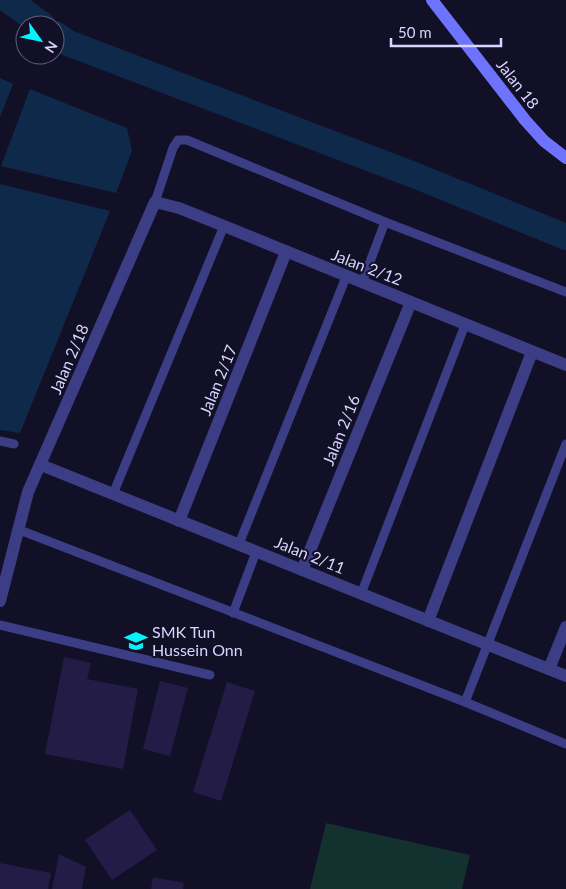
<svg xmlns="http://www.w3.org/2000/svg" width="566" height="889" font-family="Lato,sans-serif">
	<rect width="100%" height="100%" fill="#121027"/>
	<path fill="#13312e" d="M326,823L470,855L462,889H310Z"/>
	<g fill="#0f294b">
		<path d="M0,78L13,84L0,117Z"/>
		<path d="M30,89L127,128L132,151L116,193L1,166Z"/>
		<path d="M0,184L110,211L20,433L0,430Z"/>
	</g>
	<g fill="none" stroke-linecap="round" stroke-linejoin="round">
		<g stroke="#0f294b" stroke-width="26">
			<path d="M8,0L43,25"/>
			<path d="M55,34L68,43L419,177L566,237"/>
		</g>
	</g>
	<g fill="#221c47">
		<path d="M64,657L91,663L87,679L138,689L123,769L45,754Z"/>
		<path d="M160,681L188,688L170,756L143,749Z"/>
		<path d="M227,682L255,691L221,801L193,792Z"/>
		<path d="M130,810L157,850L112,880L85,840Z"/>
		<path d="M59,854L86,867L82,889H52Z"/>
		<path d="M0,863L51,873L48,889H0Z"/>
		<path d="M153,877L184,883L183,889H151Z"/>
	</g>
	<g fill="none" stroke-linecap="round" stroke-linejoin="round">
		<g stroke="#3b3d85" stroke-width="9">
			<path d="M155,202L173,148L178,140H187L385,222L362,283"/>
			<path d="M385,222L566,292"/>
			<path d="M0,441L14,444"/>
			<path d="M113,494L224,226"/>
			<path d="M17,529L465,702L566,744"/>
			<path d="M239,544L346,277"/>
			<path d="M361,594L465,325"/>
			<path d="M233,613L256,552"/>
			<path d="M0,625L210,675"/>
			<path d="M465,702L566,444"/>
		</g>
		<g stroke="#3b3d85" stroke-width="12">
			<path d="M41,465L566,676"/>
			<path d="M179,521L286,252"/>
			<path d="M302,570L411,302"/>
			<path d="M0,601L28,492L155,202L179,208L224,226L566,365"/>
			<path d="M428,621L532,352"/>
			<path d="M549,669L566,627"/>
		</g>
		<path stroke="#6e73fd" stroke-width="12" d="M432,0L525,120L544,141L566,158"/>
	</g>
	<defs>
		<symbol id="school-bare" viewBox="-9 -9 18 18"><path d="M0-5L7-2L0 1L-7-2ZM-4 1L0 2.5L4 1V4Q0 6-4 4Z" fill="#05f1fc" stroke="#121027" stroke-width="2.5" paint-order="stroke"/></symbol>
	</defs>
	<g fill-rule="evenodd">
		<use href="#school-bare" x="120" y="625" width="32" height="32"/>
	</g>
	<g text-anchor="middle" stroke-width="4" stroke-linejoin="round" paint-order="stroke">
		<g font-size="16" fill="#d8d6fe" stroke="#121027">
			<text transform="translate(518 84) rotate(52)" y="6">Jalan 18</text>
			<text transform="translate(367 267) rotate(21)" y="6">Jalan 2/12</text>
			<text transform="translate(69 359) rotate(-67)" y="6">Jalan 2/18</text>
			<text transform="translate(218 380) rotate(-68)" y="6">Jalan 2/17</text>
			<text transform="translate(341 430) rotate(-68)" y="6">Jalan 2/16</text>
			<text transform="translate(310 555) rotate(22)" y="6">Jalan 2/11</text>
		</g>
		<g font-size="16" fill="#d8d6fe" stroke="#121027" text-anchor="start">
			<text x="152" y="638">SMK Tun<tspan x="152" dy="18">Hussein Onn</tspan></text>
		</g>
	</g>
	<g transform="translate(40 40) rotate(123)"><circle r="24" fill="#121027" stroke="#615f7d"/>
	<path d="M0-4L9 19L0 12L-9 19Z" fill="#05f1fc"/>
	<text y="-8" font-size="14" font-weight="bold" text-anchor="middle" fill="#d8d6fe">N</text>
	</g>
	<path d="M391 38v8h110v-8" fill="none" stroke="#d8d6fe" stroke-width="2.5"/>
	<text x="398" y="38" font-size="15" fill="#d8d6fe" stroke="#121027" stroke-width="4" paint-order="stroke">50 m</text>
</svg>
